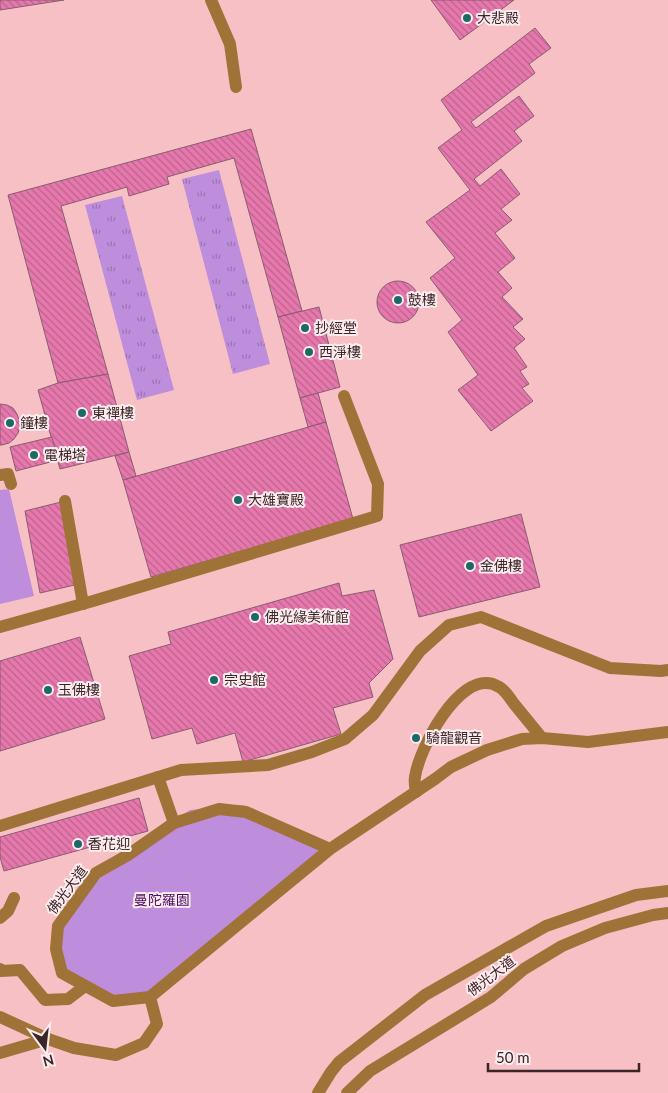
<svg xmlns="http://www.w3.org/2000/svg" width="668" height="1093" font-family="Lato,'Noto Sans TC',sans-serif">
	<defs>
		<pattern id="grass-tufts" width="24" height="20" patternUnits="userSpaceOnUse" patternTransform="scale(1.25)"><rect width="24" height="20" fill="#be8edc"/><path d="M3 7l-1-3M5 7V3M7 7l1-3M15 17l-1-3M17 17v-4M19 17l1-3" fill="none" stroke="#9b74b2"/></pattern>
		<pattern id="building-back-hatch" width="6" height="6" patternUnits="userSpaceOnUse" patternTransform="scale(1.25)"><rect width="6" height="6" fill="#e778ad"/><path d="M-1 5l2 2M0 0l6 6M5-1l2 2" fill="none" stroke="#bc628d"/></pattern>
	</defs>
	<rect width="100%" height="100%" fill="#f6c0c5"/>
	<g fill="url(#grass-tufts)">
		<path d="M219,170L270,364L233,374L182,179Z"/>
		<path d="M122,196L174,390L137,400L85,205Z"/>
	</g>
	<g fill="#be8edc">
		<path d="M9,489L34,596L0,604V490Z"/>
		<path d="M243,805L324,850L146,994L114,998L66,971L60,949V928L82,899L121,852L190,810Z"/>
	</g>
	<g fill="url(#building-back-hatch)" stroke="#885d70">
		<path d="M0,0H64L0,10Z"/>
		<path d="M431,0H514L460,40Z"/>
		<path d="M535,28L551,48L529,64L535,73L471,122L476,128L519,96L534,116L514,131L522,141L474,179L480,186L501,169L520,194L501,209L512,220L495,233L515,258L498,272L512,288L502,297L523,319L513,327L525,339L514,348L527,367L520,371L529,384L522,388L533,401L491,431L458,390L478,375L448,332L462,320L430,278L455,258L426,222L470,190L438,148L462,130L441,100Z"/>
		<path d="M251,129L302,311L278,317L234,158L167,177L169,184L129,196L127,187L61,206L108,374L58,383L8,195Z"/>
		<circle cx="398" cy="302" r="21"/>
		<path d="M319,307L340,387L300,398L278,317Z"/>
		<path d="M108,374L129,452L60,469L38,390L58,383Z"/>
		<path d="M318,393L326,422L308,427L300,398Z"/>
		<path d="M0,404L7,405L13,408L17,414L19,420L20,427L18,433L14,439L9,443L2,445H0Z"/>
		<path d="M326,422L353,519L151,577L123,480Z"/>
		<path d="M52,437L58,460L16,471L10,447Z"/>
		<path d="M129,452L136,476L123,480L115,456Z"/>
		<path d="M65,501L79,584L40,593L25,511Z"/>
		<path d="M521,514L540,587L419,617L400,545Z"/>
		<path d="M339,583L342,596L374,590L393,659L369,683L373,697L333,708L341,734L243,762L235,733L197,744L192,728L152,739L129,656L171,644L168,632Z"/>
		<path d="M80,637L105,719L0,751V661Z"/>
		<path d="M416,733L420,736L416,744L411,741Z"/>
		<path d="M139,798L148,831L4,871L0,857V837Z"/>
	</g>
	<g fill="none" stroke-linecap="round" stroke-linejoin="round">
		<g stroke="#9f7338" stroke-width="12">
			<path d="M211,0L230,44L236,87"/>
			<path d="M0,475L8,474L11,484"/>
			<path d="M65,501L83,604"/>
			<path d="M0,627L93,601L377,516L378,484L344,396"/>
			<path d="M158,777L174,823"/>
			<path d="M416,792C415,787 414,782 415,777C419,749 458,673 493,684C497,686 501,687 503,690C508,694 511,700 515,705C524,716 533,727 542,738"/>
			<path d="M0,826L181,770L268,765L312,752L345,739L373,715L420,651L449,625L481,617L610,668L661,671L668,670"/>
			<path d="M330,849L246,812L219,809L174,823L128,855L96,873L58,926L56,949L62,973L113,1001L150,997L330,849L435,779L451,767L487,750L522,739L542,738L588,742L668,732"/>
			<path d="M0,918L8,911L14,898"/>
			<path d="M0,969L1,971L20,970L45,1000L68,999L85,986"/>
			<path d="M0,1017L48,1039"/>
			<path d="M0,1053L48,1039L74,1048L116,1055L144,1043L157,1024L150,997"/>
			<path d="M318,1093L331,1072L339,1062L425,995L546,926L636,895L668,891"/>
			<path d="M347,1093L370,1071L491,997L524,969L562,946L605,928L653,915L668,913"/>
		</g>
	</g>
	<g fill="#1d6967" stroke="#fdeced" stroke-width="2">
		<circle cx="467" cy="18" r="5"/>
		<circle cx="398" cy="300" r="5"/>
		<circle cx="305" cy="328" r="5"/>
		<circle cx="309" cy="352" r="5"/>
		<circle cx="82" cy="413" r="5"/>
		<circle cx="10" cy="423" r="5"/>
		<circle cx="34" cy="455" r="5"/>
		<circle cx="238" cy="500" r="5"/>
		<circle cx="470" cy="566" r="5"/>
		<circle cx="255" cy="617" r="5"/>
		<circle cx="214" cy="680" r="5"/>
		<circle cx="48" cy="690" r="5"/>
		<circle cx="416" cy="738" r="5"/>
		<circle cx="78" cy="844" r="5"/>
	</g>
	<g text-anchor="middle" stroke-width="4" stroke-linejoin="round" paint-order="stroke">
		<g font-size="14" fill="#3a2628" stroke="#fdeced" text-anchor="start">
			<text x="477" y="23">大悲殿</text>
			<text x="408" y="305">鼓樓</text>
			<text x="315" y="333">抄經堂</text>
			<text x="319" y="357">西淨樓</text>
			<text x="92" y="418">東禪樓</text>
			<text x="20" y="428">鐘樓</text>
			<text x="44" y="460">電梯塔</text>
			<text x="248" y="505">大雄寶殿</text>
			<text x="480" y="571">金佛樓</text>
			<text x="265" y="622">佛光緣美術館</text>
			<text x="224" y="685">宗史館</text>
			<text x="58" y="695">玉佛樓</text>
			<text x="426" y="743">騎龍觀音</text>
			<text x="88" y="849">香花迎</text>
		</g>
		<g font-size="14" fill="#3a2628" stroke="#fdeced">
			<text transform="translate(67 890) rotate(-53)" y="5">佛光大道</text>
			<text transform="translate(491 976) rotate(-37)" y="5">佛光大道</text>
		</g>
		<g font-size="14" fill="#4c1067" stroke="#fdeced">
			<text x="162" y="905">曼陀羅園</text>
		</g>
	</g>
	<g transform="translate(45 1048) rotate(165)" stroke="#fdeced" stroke-width="4" paint-order="stroke">
	<path d="M0-4L9 19L0 12L-9 19Z" fill="#3a2628"/>
	<text y="-8" font-size="14" font-weight="bold" text-anchor="middle" fill="#3a2628">N</text>
	</g>
	<path d="M488 1063v8h151v-8" fill="none" stroke="#3a2628" stroke-width="2.5"/>
	<text x="496" y="1063" font-size="15" fill="#3a2628" stroke="#fdeced" stroke-width="4" paint-order="stroke">50 m</text>
</svg>
